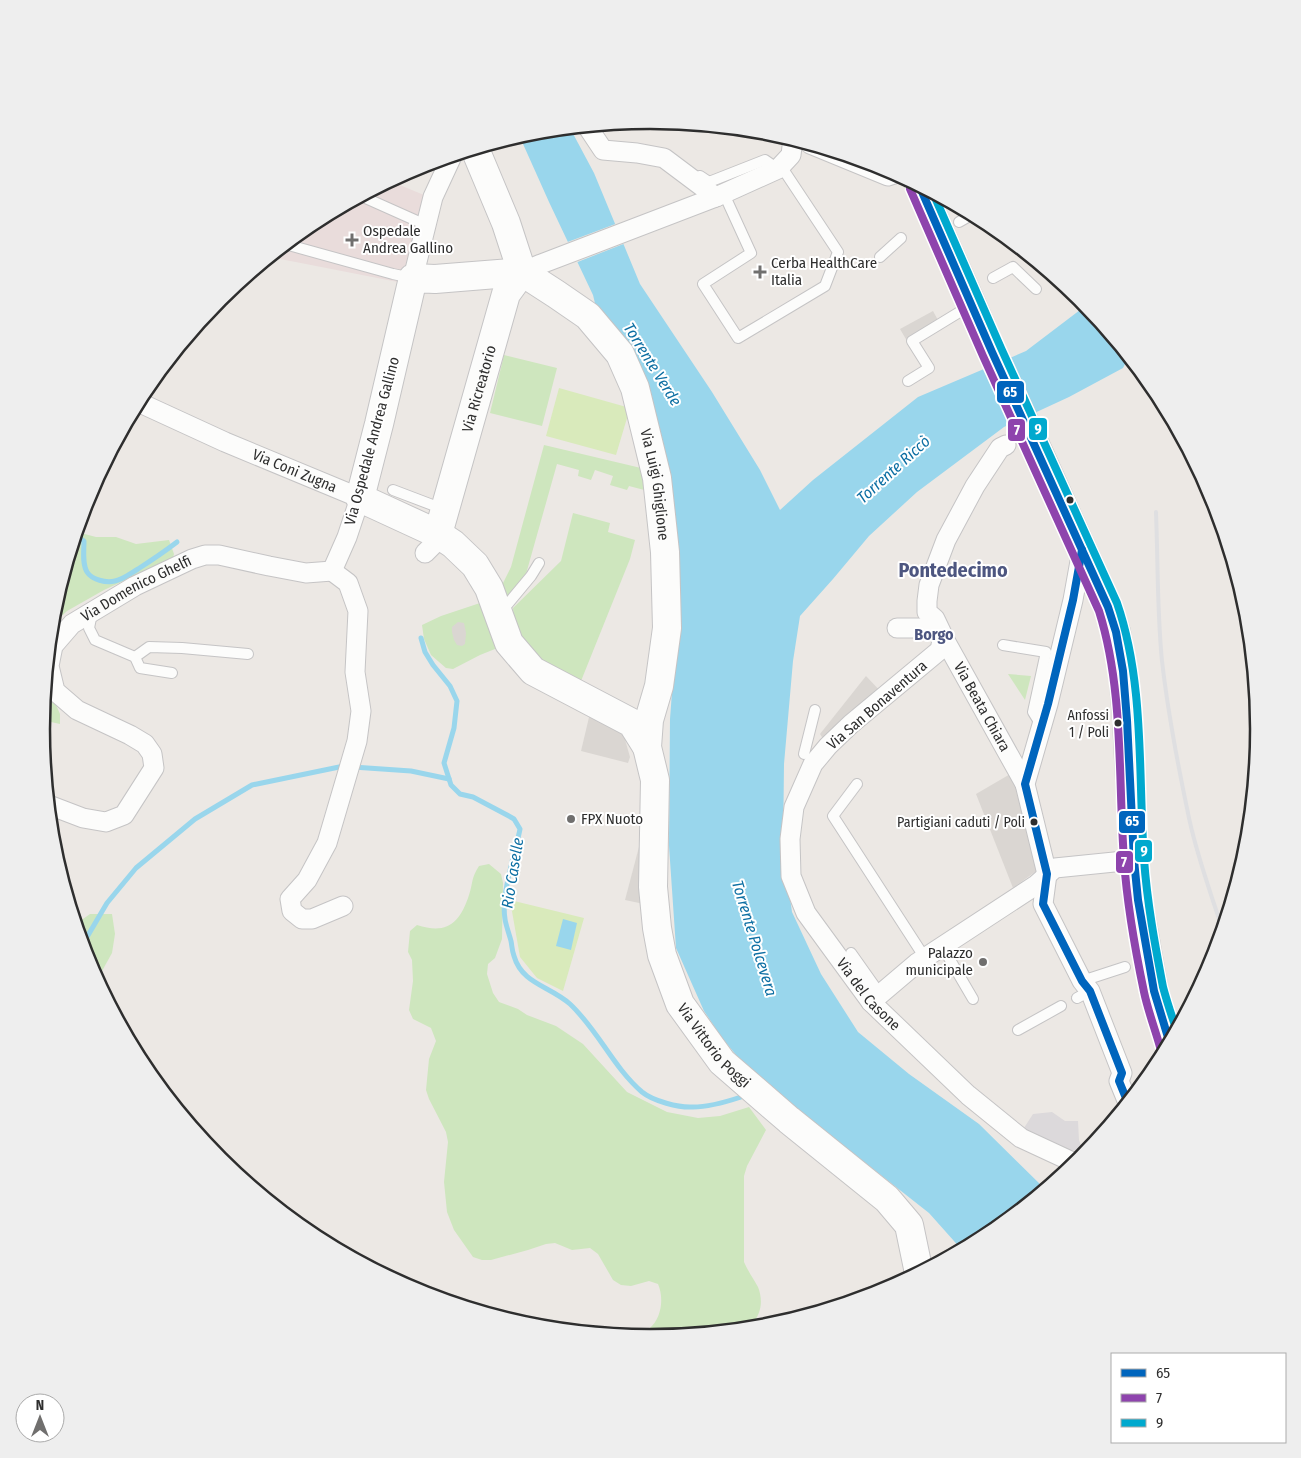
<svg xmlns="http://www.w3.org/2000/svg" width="1301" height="1458" font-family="'Fira Sans Condensed',sans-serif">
	<rect width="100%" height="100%" fill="#ece8e4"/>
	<path fill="#dcd9db" d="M1052,1112L1065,1121H1078L1079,1140L1083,1151L1064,1150L1044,1142L1024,1128L1033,1114Z"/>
	<path fill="#e9dcdb" d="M390,181L424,195L403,283L270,257L312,222Z"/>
	<g fill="#cee6be">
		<path d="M504,355L557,368L542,426L490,413Z"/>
		<path d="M544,445L641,468L648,491L629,486L627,490L610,485L613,476L595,470L591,480L578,476L579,470L557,464L526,574L506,599L500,589L511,567Z"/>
		<path d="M573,513L610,523L608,532L635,540L630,559L581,681L550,669L534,654L514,626L513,608L561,561Z"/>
		<path d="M77,532L96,537H116L136,544L169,540L174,554L173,558L104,590L67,611L51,626L53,610Z"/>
		<path d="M483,602L500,647L480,655L453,669L446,668L431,655L424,639L422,625L441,616Z"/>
		<path d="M1008,674L1031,676L1025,700Z"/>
		<path d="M46,682L60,714V724L42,720Z"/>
		<path d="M489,864L501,874L503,883L502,939L495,958L488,964L487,974L493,993L499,1002L518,1009L527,1015L556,1026L583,1044L627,1092L667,1112L698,1118L720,1116L749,1107L766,1130L747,1166L744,1176V1262C748,1271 753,1278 758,1287C763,1299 762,1315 751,1324C748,1326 744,1328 740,1329L650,1338L635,1337C639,1334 645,1332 649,1329C662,1318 664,1298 658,1284L649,1281L631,1286L621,1285L613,1280L598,1254L590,1248L572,1250L555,1243L546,1244L528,1250L491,1260H482L473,1257L454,1230L447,1212L444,1182L448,1142L446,1132L429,1099L426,1090L429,1059L436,1041L431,1028L413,1019L409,1010L413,981L412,960L408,952L410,931L417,925C447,935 460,923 469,895C473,883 471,878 479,866Z"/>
		<path d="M90,914H112L115,934L112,953L97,980L88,962L76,924Z"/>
	</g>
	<g fill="#d9eabb">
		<path d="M559,388L630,408L616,455L546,436Z"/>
		<path d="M510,900L584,918L563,991L537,978L520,957Z"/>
	</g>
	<g fill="#dad6d2">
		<path d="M933,311L939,322L907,341L900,329Z"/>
		<path d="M458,622L464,623L466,633L465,644L462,646L457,645L454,640L452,632V627Z"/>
		<path d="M866,676L882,693L827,745L820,734Z"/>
		<path d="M590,713L622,729L630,757L628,763L581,751Z"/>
		<path d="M1012,773L1039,869L1013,888L976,794Z"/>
		<path d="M645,824L644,904L625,900Z"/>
	</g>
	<g fill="#99d6ec">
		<path d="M570,128L594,173L640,284L712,392L760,470L780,510L813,480L918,397L1026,351L1080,310L1085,302L1129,356L1123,368L1069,397L1004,427L917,492L869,536L833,579L800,616L793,661L784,764L783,849L792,912L821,974L858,1032L909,1074L979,1124L1045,1189L989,1236L962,1250L929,1213L807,1117L747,1068L722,1038L704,1011L676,948L669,846L670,719L677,625L670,475L605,345L593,295L549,202L519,135L532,131Z"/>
		<path d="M563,919L577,923L571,950L556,946Z"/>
	</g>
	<path fill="#ece8e4" d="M618,223L626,243L575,263L565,243Z"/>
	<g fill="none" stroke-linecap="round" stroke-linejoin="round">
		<g stroke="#99d6ec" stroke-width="5">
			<path d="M75,537H78L84,541C84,550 82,564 87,572C92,580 106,583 115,581C124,579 131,573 138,569C152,560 164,552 177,542"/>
			<path d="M421,638L425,652L433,665L450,686L457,701L454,728L444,763L451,785L460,794L473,797L507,815L514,819L520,829C518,840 514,851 512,862C508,880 502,901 505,919C506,926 509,933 511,941C512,946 512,951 514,956C522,984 550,986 570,1004C598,1030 613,1067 642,1092C653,1101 679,1108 693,1107C709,1107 726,1102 741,1097"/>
			<path d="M353,767L411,771L449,779"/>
			<path d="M81,942L87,937L107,903L136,868L195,819L252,785L344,766"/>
		</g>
		<defs>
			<g id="lane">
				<path d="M700,176L709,182L765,160L778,169"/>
				<path d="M724,194L751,253L703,284L738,338L825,286L838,252L781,166"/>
				<path d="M361,196L426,225"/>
				<path d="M959,222L973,214"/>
				<path d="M285,244L393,274L412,278"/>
				<path d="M880,257L901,238"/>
				<path d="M993,278L1013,267L1036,289"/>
				<path d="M908,381L929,368L912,341L971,305"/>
				<path d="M393,490L443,509"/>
				<path d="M501,612L531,576L539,563"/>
				<path d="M92,613L89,628L95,640L135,657L140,668L172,673"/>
				<path d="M1003,645L1046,652L1033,712L1041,725"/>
				<path d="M135,657L149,647L182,648L248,654"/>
				<path d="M804,754L815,710"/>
				<path d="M857,784L833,816L925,958"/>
				<path d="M942,946L973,999"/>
				<path d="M851,953L880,994"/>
				<path d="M1082,981L1125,967"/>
				<path d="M1077,998L1090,991"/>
				<path d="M1018,1030L1061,1006"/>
			</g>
			<g id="street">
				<path d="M587,126L603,150L637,153L664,158L716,197"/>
				<path d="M810,144L888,176L897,173"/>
				<path d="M522,272L541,264L716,197L778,169L791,155L793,138"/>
				<path d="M413,278L433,197L452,156"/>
				<path id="s1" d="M138,402L225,442L360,498L347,537L332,571"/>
				<path id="s2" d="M1006,445L1000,448L975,486L946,540L929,585L927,601V612L935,619L946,642L1025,784"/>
				<path d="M1082,550L1073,600L1048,704L1025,784L1047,874L1043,904L1082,981L1090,991L1122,1073L1119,1081L1128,1103"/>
				<path d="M425,553L441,537"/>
				<path d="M332,571L348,583L358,611L355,672L361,711L357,741L327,843L307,880L290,899L292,911L302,919H312L343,906"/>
				<path d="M897,628H925"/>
				<path id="s3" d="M941,645L940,650L851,724L828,746L813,764L794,807L790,839L791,876L806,913L871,1002L968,1095L1021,1138L1077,1164"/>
				<path id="s4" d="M49,805L83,818L106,822L124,815L154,768L152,754L145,744L130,735L77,710L55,691L49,666L53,646L72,624L135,586L192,559L205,555H219L269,566L306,573L332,571"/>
				<path d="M871,1002L917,963L1036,885L1055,868L1134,860"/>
			</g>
			<g id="secondary">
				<path d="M475,149L506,223L522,272"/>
				<path id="s5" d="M522,272L556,294L588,316L620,354L635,388L657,478L665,552L667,628L659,686L649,720L647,747L655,780L653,887L657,928L662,955L680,1004L722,1062L789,1120L887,1199L909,1225L919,1273"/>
				<path d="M522,272L435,279L413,278L379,424L360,498L438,534L453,544L475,565L489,588L509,643L533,671L632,723L647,747"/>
				<path id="s6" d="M438,534L506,294L522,272"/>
			</g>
			<path id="primary" d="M919,185L972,305L992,352L1038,451L1108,607L1116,632L1123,671L1127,720L1134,860L1138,900L1154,991L1170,1044"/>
		</defs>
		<use href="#lane" stroke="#c5c4c5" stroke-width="12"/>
		<use href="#street" stroke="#c5c4c5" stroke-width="21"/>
		<use href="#secondary" stroke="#c5c4c5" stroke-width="30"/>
		<use href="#primary" stroke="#c6c5c4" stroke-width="30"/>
		<use href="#lane" stroke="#fcfcfb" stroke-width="10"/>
		<use href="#street" stroke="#fcfcfb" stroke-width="19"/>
		<use href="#secondary" stroke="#fcfcfb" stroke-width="28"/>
		<use href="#primary" stroke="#e8e4d6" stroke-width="28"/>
		<path stroke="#dfdfe1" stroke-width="4" d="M1156,512C1158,562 1157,611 1162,661C1168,713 1178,766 1189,818C1197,856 1211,894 1223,931"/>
		<defs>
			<g id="bus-1">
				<path d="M919,185L992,352L1108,607L1116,632L1123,671L1127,720L1134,860L1138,900L1154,991L1170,1044"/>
				<path d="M1082,550L1073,600L1048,704L1025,784L1047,874L1043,904L1082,981L1090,991L1122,1073L1119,1081L1128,1103"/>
			</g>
			<path id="bus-2" d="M910,189L983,356L1099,611C1124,690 1118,778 1124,860C1127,904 1135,949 1144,992C1148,1011 1155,1029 1160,1047"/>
			<path id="bus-3" d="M933,193L1001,348L1117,603C1145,684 1138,775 1144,859C1147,902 1155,945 1163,987C1167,1002 1172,1017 1177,1031"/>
		</defs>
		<use href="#bus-1" stroke="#fff" stroke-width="11"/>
		<use href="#bus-2" stroke="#fff" stroke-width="11"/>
		<use href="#bus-3" stroke="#fff" stroke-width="11"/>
		<use href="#bus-1" stroke="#0065bd" stroke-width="8"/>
		<use href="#bus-2" stroke="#8e44ad" stroke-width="8"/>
		<use href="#bus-3" stroke="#00a9ce" stroke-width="8"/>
	</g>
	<g fill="#706f6e" stroke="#fff" stroke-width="2">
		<path d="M349.5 232.5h5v5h5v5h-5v5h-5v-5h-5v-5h5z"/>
		<path d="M757.5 264.5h5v5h5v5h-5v5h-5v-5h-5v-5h5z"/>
		<circle cx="571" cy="819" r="5"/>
		<circle cx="983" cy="962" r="5"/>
	</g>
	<g fill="#2e2e2e" stroke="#fff" stroke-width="2">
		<circle cx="1070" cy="500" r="4.5"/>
		<circle cx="1118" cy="723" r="4.5"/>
		<circle cx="1034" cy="822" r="4.5"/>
	</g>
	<g text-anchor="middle" stroke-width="4" stroke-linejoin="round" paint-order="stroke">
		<g font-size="14" fill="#2e2e2e" stroke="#fff" text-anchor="end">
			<text x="1109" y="720">Anfossi<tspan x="1109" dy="17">1 / Poli</tspan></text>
			<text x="1025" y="827">Partigiani caduti / Poli</text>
		</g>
		<g font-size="15" fill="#2e2e2e" stroke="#fff" text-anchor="start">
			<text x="363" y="236">Ospedale<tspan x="363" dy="17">Andrea Gallino</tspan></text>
			<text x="771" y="268">Cerba HealthCare<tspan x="771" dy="17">Italia</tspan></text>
			<text x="581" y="824">FPX Nuoto</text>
			<text x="973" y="958" text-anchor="end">Palazzo<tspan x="973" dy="17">municipale</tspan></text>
		</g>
		<g font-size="15" fill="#2e2e2e" stroke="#fff">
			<text dy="5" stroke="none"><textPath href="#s6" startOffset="151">Via Ricreatorio</textPath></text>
			<text transform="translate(372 441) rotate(-75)" y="5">Via Ospedale Andrea Gallino</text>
			<text dy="5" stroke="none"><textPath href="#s1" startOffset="171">Via Coni Zugna</textPath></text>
			<text dy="5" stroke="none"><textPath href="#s5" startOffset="265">Via Luigi Ghiglione</textPath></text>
			<text dy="5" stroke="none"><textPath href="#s4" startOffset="415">Via Domenico Ghelfi</textPath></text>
			<text transform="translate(877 705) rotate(-41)" y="5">Via San Bonaventura</text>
			<text dy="5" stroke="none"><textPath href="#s2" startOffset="299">Via Beata Chiara</textPath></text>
			<text dy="5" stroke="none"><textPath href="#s3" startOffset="435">Via del Casone</textPath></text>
			<text dy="5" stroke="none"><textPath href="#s5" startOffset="846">Via Vittorio Poggi</textPath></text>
		</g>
		<g font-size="16" font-style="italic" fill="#0d6fa3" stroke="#fff">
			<text transform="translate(653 364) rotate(58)" y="6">Torrente Verde</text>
			<text transform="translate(893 469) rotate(-42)" y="6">Torrente Riccò</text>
			<text transform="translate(512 873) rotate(-81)" y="6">Rio Caselle</text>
			<text transform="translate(755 938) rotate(73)" y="6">Torrente Polcevera</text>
		</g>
		<g font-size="16" font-weight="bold" fill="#4d5680" stroke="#fff">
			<text x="934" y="640">Borgo</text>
		</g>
		<g font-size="20" font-weight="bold" fill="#4d5680" stroke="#fff">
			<text x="953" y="577">Pontedecimo</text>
		</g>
	</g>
	<path d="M0 0H1301V1458H0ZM50 729a600 600 0 1 1 1200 0a600 600 0 1 1-1200 0Z" fill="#eee" fill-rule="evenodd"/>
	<path fill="none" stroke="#2e2e2e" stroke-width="2.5" d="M50 729a600 600 0 1 1 1200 0a600 600 0 1 1-1200 0Z"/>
	<g stroke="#fff" stroke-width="2">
		<rect x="996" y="380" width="29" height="24" rx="5" fill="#0065bd"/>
		<rect x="1028" y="417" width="20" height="24" rx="5" fill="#00a9ce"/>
		<rect x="1007" y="418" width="19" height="24" rx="5" fill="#8e44ad"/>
		<rect x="1118" y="810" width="28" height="24" rx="5" fill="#0065bd"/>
		<rect x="1134" y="839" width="19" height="24" rx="5" fill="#00a9ce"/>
		<rect x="1115" y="850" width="19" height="24" rx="5" fill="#8e44ad"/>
	</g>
	<g font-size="14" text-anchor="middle" font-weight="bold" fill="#fff">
		<text x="1010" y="397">65</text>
		<text x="1038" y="434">9</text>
		<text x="1017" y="435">7</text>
		<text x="1132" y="826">65</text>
		<text x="1144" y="856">9</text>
		<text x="1124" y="867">7</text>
	</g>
	<rect x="1111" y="1353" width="175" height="90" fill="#ffffff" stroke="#ababab"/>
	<rect x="1121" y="1369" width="25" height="8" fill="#0065bd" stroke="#ababab"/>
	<text x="1156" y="1378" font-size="15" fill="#2e2e2e">65</text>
	<rect x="1121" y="1394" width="25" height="8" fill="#8e44ad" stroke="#ababab"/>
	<text x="1156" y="1403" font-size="15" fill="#2e2e2e">7</text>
	<rect x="1121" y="1419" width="25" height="8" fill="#00a9ce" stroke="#ababab"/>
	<text x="1156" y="1428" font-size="15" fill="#2e2e2e">9</text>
	<g transform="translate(40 1418)"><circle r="24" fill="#ffffff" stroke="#ababab"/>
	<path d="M0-4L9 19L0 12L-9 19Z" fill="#706f6e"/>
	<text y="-8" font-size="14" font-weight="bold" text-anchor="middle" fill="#2e2e2e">N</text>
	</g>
</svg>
